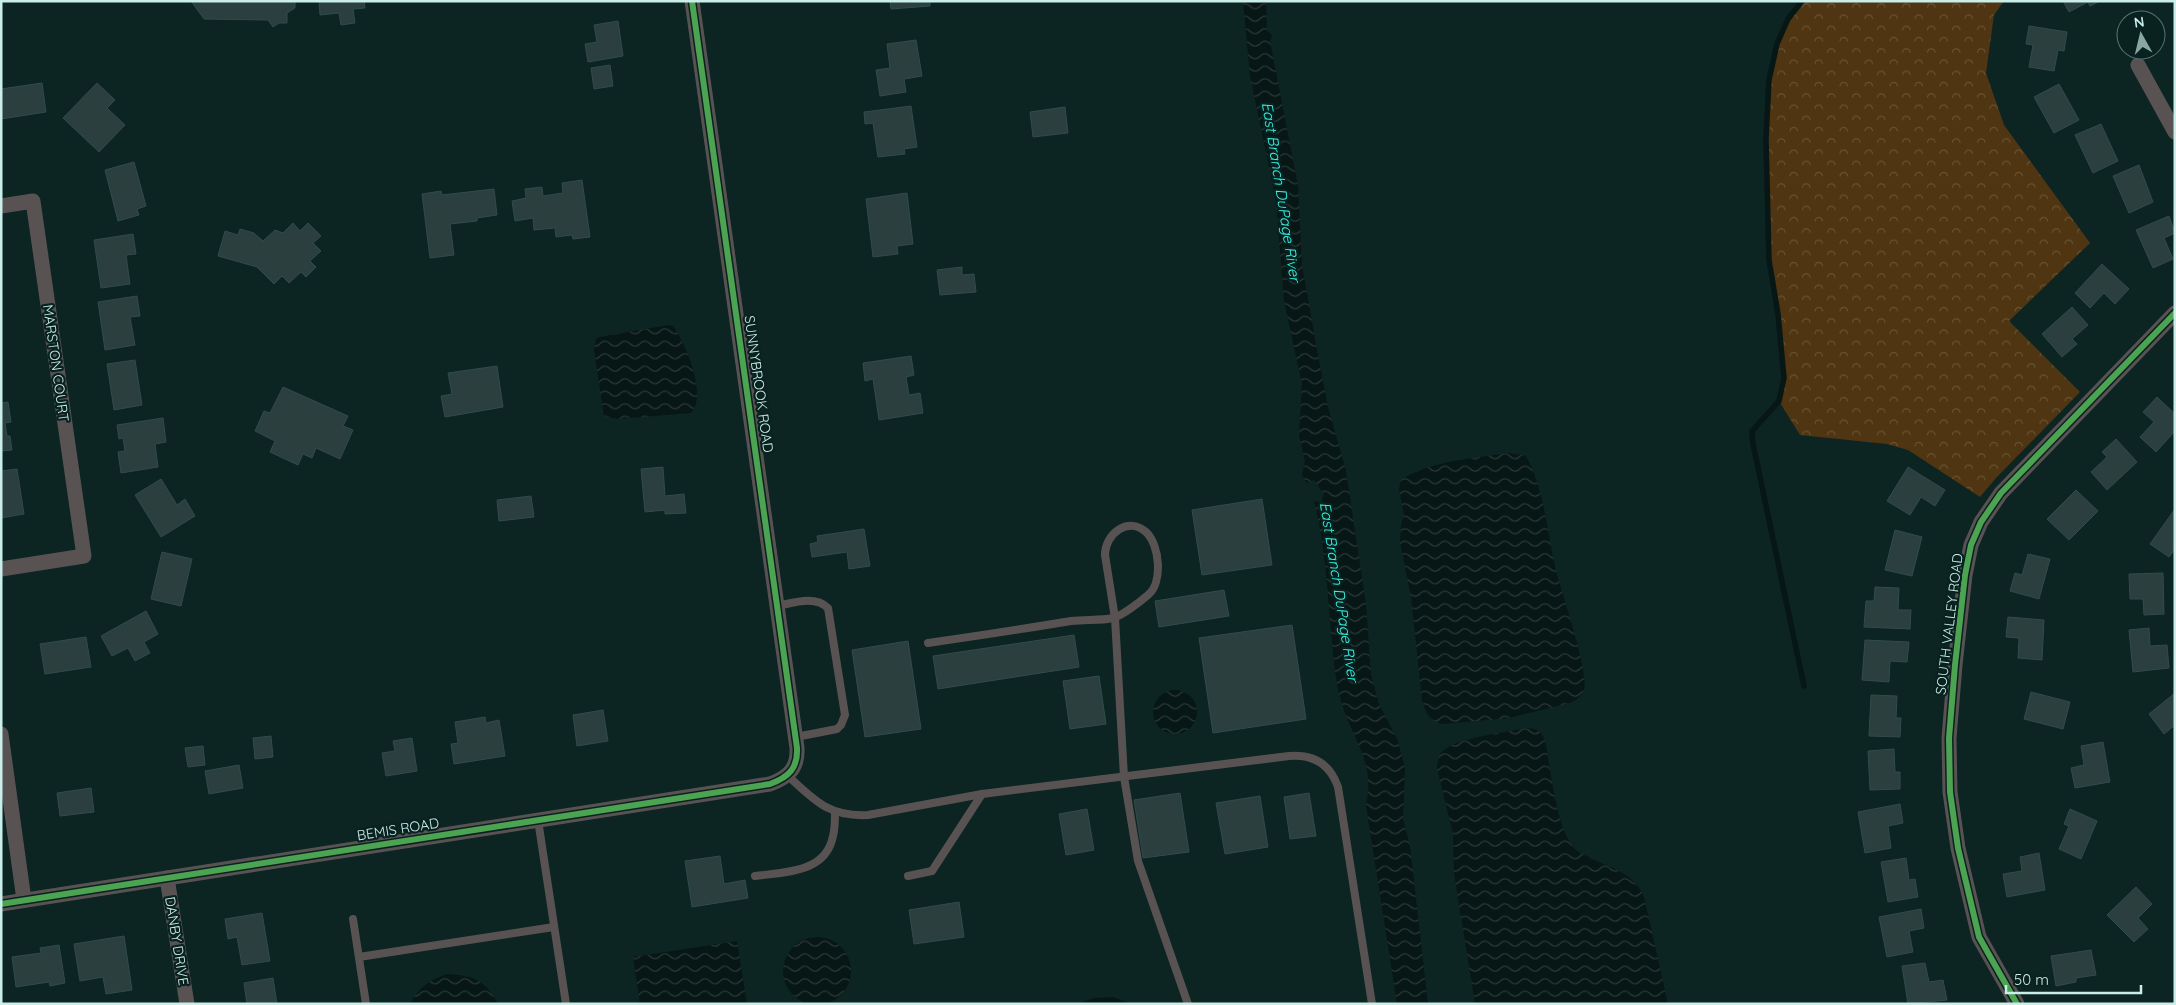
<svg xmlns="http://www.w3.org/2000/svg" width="2176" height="1005" font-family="Quicksand,sans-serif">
	<defs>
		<pattern id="park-crowns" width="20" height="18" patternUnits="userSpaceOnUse" patternTransform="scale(1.25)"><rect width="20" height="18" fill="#4f3511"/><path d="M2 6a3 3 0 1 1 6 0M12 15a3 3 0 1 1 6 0" fill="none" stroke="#675334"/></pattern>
		<pattern id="water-waves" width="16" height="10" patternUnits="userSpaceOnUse" patternTransform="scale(1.25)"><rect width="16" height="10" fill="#071715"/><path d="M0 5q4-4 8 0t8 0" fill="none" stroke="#2a3937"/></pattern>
	</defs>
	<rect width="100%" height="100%" fill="#0c2422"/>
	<path fill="url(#park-crowns)" d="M1802,1H2004L1994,15L1986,73L2004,125L2090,243L2009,321L2080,392L1996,478L1980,497L1908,450L1887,444L1800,435L1779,401L1784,378L1778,314L1769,260L1766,139L1769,80L1777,44L1788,19Z"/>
	<g fill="url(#water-waves)">
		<path d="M1243,1H1266L1267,31L1272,35L1270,41L1298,186L1302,265L1317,350L1328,407L1346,471L1366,604L1371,675L1379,704L1397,739L1405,768L1403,819L1410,846L1428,1004H1397L1366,805C1376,761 1352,740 1341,701C1335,681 1334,661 1332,641C1327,594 1326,546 1314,501L1321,503L1324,494L1314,480L1307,483L1302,475L1305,461L1299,436L1302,384L1284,301L1276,201L1250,76Z"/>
		<path d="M668,325L673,326C685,343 708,395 691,413L618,419L604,416L594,350L596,339L600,337Z"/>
		<path d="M1509,453L1526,456C1545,491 1547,533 1556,571C1562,594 1589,672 1584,690C1582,697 1575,700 1570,703L1509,718L1442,724C1428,720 1426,713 1422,700L1411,597L1400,542L1401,525L1404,515L1399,489L1401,480C1429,461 1475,458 1509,453Z"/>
		<circle cx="1175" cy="712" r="22"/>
		<path d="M1527,728C1540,729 1542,732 1546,744C1550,770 1557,829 1574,848C1577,852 1582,854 1587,856C1610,869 1633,871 1644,897L1668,1004H1475L1454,873L1453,834L1437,768C1438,760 1438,755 1444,750C1457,738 1507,732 1527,728Z"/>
		<circle cx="817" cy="971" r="34"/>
		<path d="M737,941L747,1004H640L633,957Z"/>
		<path d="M447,974C473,975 486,981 498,1004H410C419,987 430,980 447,974Z"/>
		<path d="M1113,997L1131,1004H1077L1094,998Z"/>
	</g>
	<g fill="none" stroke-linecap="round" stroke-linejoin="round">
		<path stroke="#071715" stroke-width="5.5" d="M1802,1L1788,19L1777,44L1769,80L1766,139L1769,260L1778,314L1784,378L1779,401L1752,431L1753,444L1804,686"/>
	</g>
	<g fill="#2b3f3f" stroke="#304c4c">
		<path d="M191,1H295V8L287,13V23H279L273,27L268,20L204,19Z"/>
		<path d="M319,1H364L365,8L353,9L355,23L341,25L339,13L320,15Z"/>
		<path d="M890,1H930V6L891,9Z"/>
		<path d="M2063,1H2100L2090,6L2088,2L2069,12Z"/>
		<path d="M618,21L623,56L588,62L585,44L597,42L594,25Z"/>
		<path d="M2029,26L2067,32L2064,51L2058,50L2054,71L2029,67L2033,45L2026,44Z"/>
		<path d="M916,40L922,76L904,79L906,92L880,96L876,70L890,68L887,44Z"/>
		<path d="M610,65L613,86L594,89L591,68Z"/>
		<path d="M42,83L46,112L1,119V89Z"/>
		<path d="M97,83L115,100L107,108L125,125L99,152L63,118Z"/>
		<path d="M2059,84L2079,120L2054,133L2034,97Z"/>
		<path d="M911,106L917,147L904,149L905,154L878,157L873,123L865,124L864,112Z"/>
		<path d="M1065,107L1068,133L1033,137L1030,112Z"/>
		<path d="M2101,124L2118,161L2093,173L2075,135Z"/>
		<path d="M134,162L146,206L137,209L139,215L118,221L105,170Z"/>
		<path d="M2139,165L2153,202L2129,213L2113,176Z"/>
		<path d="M582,180L590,237L573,239L572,235L556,237L555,228L534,230L533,218L515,221L512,201L526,198L525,189L542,187L543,196L563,193L562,183Z"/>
		<path d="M494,189L497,215L477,218V221L450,224L454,255L430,258L422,194L441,191L442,195Z"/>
		<path d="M907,193L913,244L897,246L898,254L873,257L866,199Z"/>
		<path d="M2169,216L2175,233L2164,238L2173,259L2153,268L2136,230Z"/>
		<path d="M293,223L300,231L308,223L321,236L313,243L321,251L310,261L316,267L306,277L301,272L289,283L282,276L274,284L257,267L218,256L225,231L238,235L240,229L254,233L263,241L275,230L283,233Z"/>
		<path d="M133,234L136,254L126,255L130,284L101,288L94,240Z"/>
		<path d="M2102,264L2129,289L2115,304L2104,293L2090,308L2075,293Z"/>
		<path d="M962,267V275L974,274L976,292L940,295L937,270Z"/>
		<path d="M137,296L140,316L130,317L135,345L105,350L98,302Z"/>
		<path d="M2072,307L2088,325L2072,339L2077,344L2062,357L2042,334Z"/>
		<path d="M911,356L914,375L906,377L909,395L920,393L923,413L879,420L873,379L865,381L863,363Z"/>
		<path d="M135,360L142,405L114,410L107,364Z"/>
		<path d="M497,366L503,407L445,417L441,396L452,394L448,373Z"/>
		<path d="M283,387L348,416L343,426L353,430L340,459L316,448L312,458L303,454L298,465L270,452L275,441L255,431L264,411L270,413Z"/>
		<path d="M2157,397L2175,414V431L2156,452L2140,437L2154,422L2143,412Z"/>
		<path d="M8,402L11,422L5,423L7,436H10L12,450L1,451V403Z"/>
		<path d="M163,418L166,442L155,444L158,467L121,473L118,452L125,451L123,438L119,439L117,425Z"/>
		<path d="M2116,439L2137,462L2107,490L2091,472L2107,457L2102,452Z"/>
		<path d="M663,467L665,496L684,494L686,513L665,514V510L645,512L641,469Z"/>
		<path d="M1908,467L1945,490L1935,506L1921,497L1910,515L1887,501Z"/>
		<path d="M17,469L24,514L1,518V471Z"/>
		<path d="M161,479L177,505L185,499L195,516L161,537L135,495Z"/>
		<path d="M2076,490L2098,511L2069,540L2047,519Z"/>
		<path d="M531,496L534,517L499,521L497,500Z"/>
		<path d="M1262,499L1272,565L1202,575L1192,510Z"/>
		<path d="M2175,509V549L2169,557L2150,544Z"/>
		<path d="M864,529L870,566L849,569L847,552L812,557L810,544L818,542L817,536Z"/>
		<path d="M1895,530L1922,537L1912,576L1885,570Z"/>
		<path d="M162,552L192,559L181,606L151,599Z"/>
		<path d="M2028,554L2050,559L2039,599L2010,591L2015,573L2022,575Z"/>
		<path d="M2163,573L2164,614L2144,615L2143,599H2130L2129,574Z"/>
		<path d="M1875,587L1899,588L1898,610H1911L1910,629L1864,627L1866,601H1874Z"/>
		<path d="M1224,590L1229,616L1159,627L1155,601Z"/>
		<path d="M146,611L158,634L144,642L150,653L135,661L128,648L112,656L101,636Z"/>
		<path d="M2008,617L2044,620L2042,660L2018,658L2019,638L2006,637Z"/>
		<path d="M1292,625L1306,719L1213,733L1199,638Z"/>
		<path d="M2149,628L2150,646L2167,645L2169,668L2133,672L2129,630Z"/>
		<path d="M1074,635L1079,667L938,689L933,656Z"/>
		<path d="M86,637L91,667L45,674L40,644Z"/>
		<path d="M1865,640L1909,642L1907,662L1890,661L1889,682L1862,680Z"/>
		<path d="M908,641L921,729L865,737L852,650Z"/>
		<path d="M1099,676L1106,724L1070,729L1063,681Z"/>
		<path d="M2031,692L2070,702L2063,729L2024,719Z"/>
		<path d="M2175,693V725L2164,734L2149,714Z"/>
		<path d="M1871,695L1897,696L1896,718H1901L1900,737L1869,736Z"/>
		<path d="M603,710L608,741L577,746L573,715Z"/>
		<path d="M485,717L486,723L499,720L505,756L454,764L451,744L458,743L455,722Z"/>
		<path d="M271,736L273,757L255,759L253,738Z"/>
		<path d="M412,738L417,771L386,776L382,753L395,751L393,741Z"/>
		<path d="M2103,742L2110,782L2075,788L2071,768L2084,765L2081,746Z"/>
		<path d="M203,746L205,765L188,767L185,748Z"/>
		<path d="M1894,749L1895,772H1900V789L1870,790L1868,751Z"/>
		<path d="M239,765L243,788L209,794L205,771Z"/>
		<path d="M91,788L94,812L60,816L57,793Z"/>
		<path d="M1180,793L1189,852L1143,858L1134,800Z"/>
		<path d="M1309,793L1316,836L1290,839L1284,797Z"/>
		<path d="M1260,796L1268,847L1225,854L1216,803Z"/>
		<path d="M1900,804L1903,823L1888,826L1891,848L1865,853L1858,812Z"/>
		<path d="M1087,809L1094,850L1066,855L1059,814Z"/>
		<path d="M2070,809L2097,821L2081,859L2059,849L2069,826L2064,824Z"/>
		<path d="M2039,853L2045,890L2007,897L2003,874L2022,871L2020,857Z"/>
		<path d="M720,856L724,884L745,880L748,898L692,907L685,861Z"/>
		<path d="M1906,858L1909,880L1915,879L1918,897L1888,902L1881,862Z"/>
		<path d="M2136,887L2152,904L2138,918L2148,929L2134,942L2107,915Z"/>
		<path d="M959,902L964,937L914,944L909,910Z"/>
		<path d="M1921,909L1924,928L1909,931L1913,952L1887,957L1879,917Z"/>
		<path d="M262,913L270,961L242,965L237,937L228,939L225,919Z"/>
		<path d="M124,936L132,990L106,994L103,977L80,981L74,944Z"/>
		<path d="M59,945L65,983L50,986L49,982L16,987L12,957L41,953L40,948Z"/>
		<path d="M2091,950L2096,975L2076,978V982L2056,986L2051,956Z"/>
		<path d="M1925,963L1929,982L1943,980L1947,1000L1908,1004L1902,966Z"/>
		<path d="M273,978L277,1004H247L244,983Z"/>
	</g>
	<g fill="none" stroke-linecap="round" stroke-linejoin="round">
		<g stroke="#595253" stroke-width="8">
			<path d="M777,606C793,603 815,595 828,608L845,715L841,725L837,729L796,737"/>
			<path d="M928,643C976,636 1023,629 1071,621C1085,619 1100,621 1113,618C1122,616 1141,601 1148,595C1163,583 1160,545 1146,532C1128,516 1105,534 1105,555L1115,618L1124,777L1138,861L1188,1004"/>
			<path d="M788,776C815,801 829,817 868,815L982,794L1289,756C1314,754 1330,764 1338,787L1372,1004"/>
			<path d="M538,820L566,1004"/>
			<path d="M755,876C785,872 826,873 833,836C835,829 835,820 835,812"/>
			<path d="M908,876L932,871L982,794"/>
			<path d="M353,919L366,1004"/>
			<path d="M359,957L554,927"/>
		</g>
		<g stroke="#595253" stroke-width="15">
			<path d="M2138,65L2175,132"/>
			<path d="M1,206L33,201L84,556L1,569"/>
			<path d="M1,734L24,900"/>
			<path d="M167,878L187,1004"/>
			<path d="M1,904L770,784C789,777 798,768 797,748L692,1"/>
			<path d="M2017,1004L1979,937L1958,848L1950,792L1949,738L1955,665L1965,575L1971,545L1981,522L2001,493L2175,313"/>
		</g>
		<defs>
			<g id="cycleway">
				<path d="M1,904L770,784C789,777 798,768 797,748L692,1"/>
				<path d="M2017,1004L1979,937L1958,848L1950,792L1949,738L1955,665L1965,575L1971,545L1981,522L2001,493L2175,313"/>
			</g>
		</defs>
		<use href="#cycleway" stroke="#09221f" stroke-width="9"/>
		<use href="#cycleway" stroke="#4ca352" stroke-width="6"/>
	</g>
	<g text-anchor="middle" stroke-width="4.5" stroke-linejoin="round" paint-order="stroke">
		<g font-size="14" fill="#caeee9" stroke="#09221f">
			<text transform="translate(56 363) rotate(82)" y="5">MARSTON COURT</text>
			<text transform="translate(759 384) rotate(82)" y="5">SUNNYBROOK ROAD</text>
			<text transform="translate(1949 624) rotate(-83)" y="5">SOUTH VALLEY ROAD</text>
			<text transform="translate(398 829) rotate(-9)" y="5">BEMIS ROAD</text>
			<text transform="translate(177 941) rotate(81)" y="5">DANBY DRIVE</text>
		</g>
		<g font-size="15" font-style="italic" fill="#3af3e5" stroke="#09221f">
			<text transform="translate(1281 192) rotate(81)" y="5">East Branch DuPage River</text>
			<text transform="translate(1339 592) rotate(81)" y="5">East Branch DuPage River</text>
		</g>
	</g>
	<rect width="2176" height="1005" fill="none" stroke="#caeee9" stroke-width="5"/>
	<g transform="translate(2141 35) rotate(352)"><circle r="24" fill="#09221f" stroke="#567470"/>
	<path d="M0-4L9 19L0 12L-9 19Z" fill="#88a7a3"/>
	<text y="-8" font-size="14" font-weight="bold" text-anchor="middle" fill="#caeee9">N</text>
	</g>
	<path d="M2006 985v8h135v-8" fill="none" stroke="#caeee9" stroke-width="2.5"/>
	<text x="2014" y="985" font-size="15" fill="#caeee9" stroke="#09221f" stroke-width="4" paint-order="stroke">50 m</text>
</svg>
